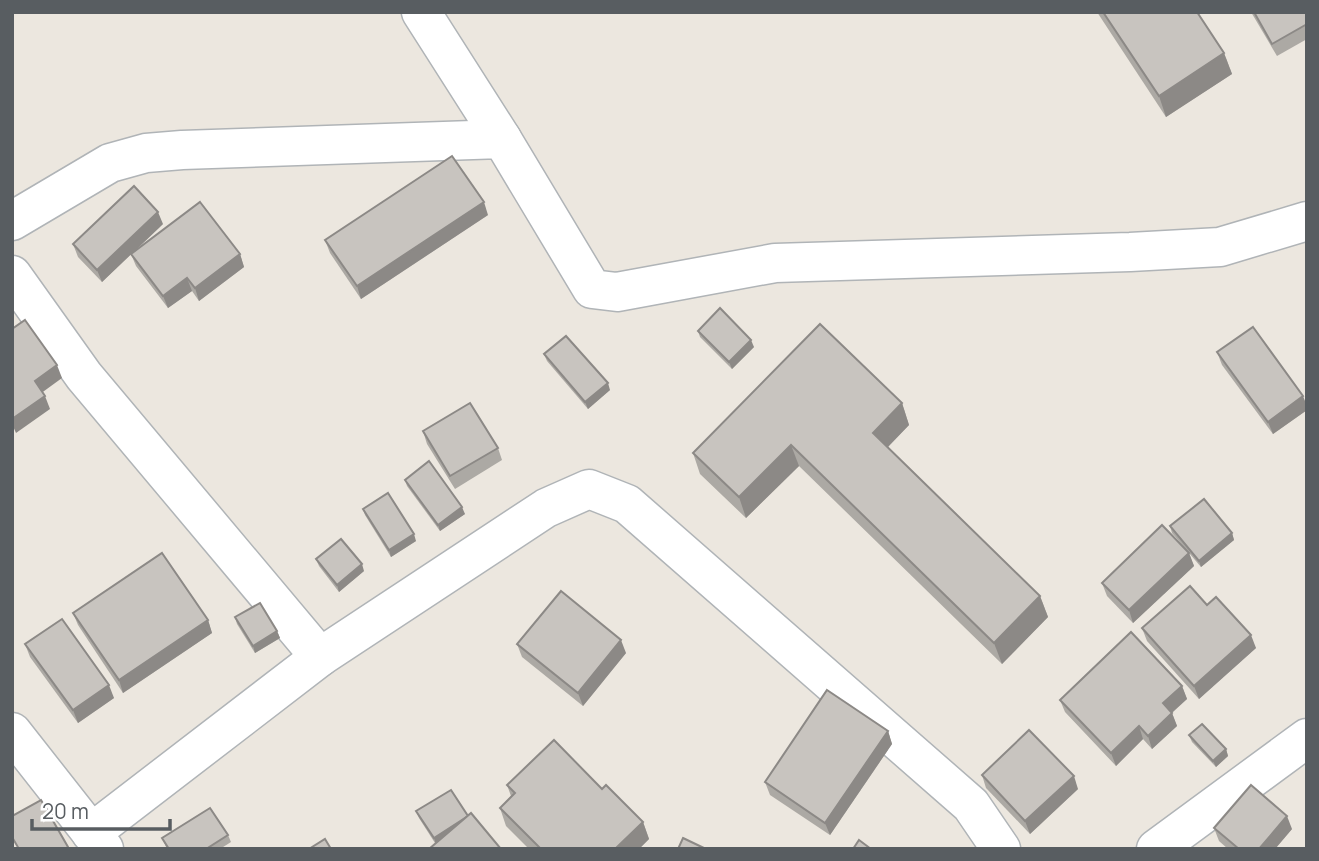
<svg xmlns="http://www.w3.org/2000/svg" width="1319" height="861" font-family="Manrope,sans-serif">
	<rect width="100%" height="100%" fill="#ece7df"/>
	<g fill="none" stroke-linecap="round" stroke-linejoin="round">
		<defs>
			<g id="minor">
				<path d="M421,12L502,139"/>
				<path d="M12,221L110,163L146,153L182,150L502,139L592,289L617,292L775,263L1130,252L1220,247L1307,221"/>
				<path d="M12,275L84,376L320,657"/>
				<path d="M12,732L104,849"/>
				<path d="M91,833L320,657L546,508L589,489L627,504L971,805L1001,849"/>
				<path d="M1156,849L1307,738"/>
			</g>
		</defs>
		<use href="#minor" stroke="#b0b4b7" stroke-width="41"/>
		<use href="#minor" stroke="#fff" stroke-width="38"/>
	</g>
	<g fill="#aca9a4">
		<path d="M1097,12H1197L1224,53L1232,74L1166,117Z"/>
		<path d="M1251,12H1307V39L1277,56Z"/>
		<path d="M488,215L361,299L330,253L325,240Z"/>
		<path d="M163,224L136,250L240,254L244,267L199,301L192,291L168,308L136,266L131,254L102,282L78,257L73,244Z"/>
		<path d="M698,331L754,347L732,369L700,337Z"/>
		<path d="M1217,352L1307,406V410L1273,434L1222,365Z"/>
		<path d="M544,354L610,390L588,409L547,361Z"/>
		<path d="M902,403L909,425L888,447L1040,596L1048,617L1002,664L799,466L746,518L700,474L693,453Z"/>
		<path d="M423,431L498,448L502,460L455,489L427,444Z"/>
		<path d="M405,480L465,514L440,531L407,486Z"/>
		<path d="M363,509L416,541L391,557L365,515Z"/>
		<path d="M1170,526L1232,533L1234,540L1201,567L1172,533Z"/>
		<path d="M1189,553L1194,566L1133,623L1107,596L1102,583Z"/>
		<path d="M316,559L364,571L339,592L319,566Z"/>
		<path d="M1207,605L1256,648L1199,699L1147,641L1142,628Z"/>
		<path d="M73,613L208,620L212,633L123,693L78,625Z"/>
		<path d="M235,617L277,631L280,638L255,653L237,624Z"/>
		<path d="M25,644L114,698L78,723L30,657Z"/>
		<path d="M517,644L626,653L583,706L522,657Z"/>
		<path d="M1182,686L1187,699L1172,713L1177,726L1152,749L1143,739L1116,766L1065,712L1060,700Z"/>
		<path d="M888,731L892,744L830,835L770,795L765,782Z"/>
		<path d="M1189,735L1226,749L1228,756L1216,767L1192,742Z"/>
		<path d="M982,775L1078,789L1030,834L986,788Z"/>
		<path d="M507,785L602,789L643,822L649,839L639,849H529L506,826L500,808L511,796Z"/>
		<path d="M451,790L435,843L419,818L416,811Z"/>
		<path d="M1214,828L1292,829L1275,849H1228L1219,841Z"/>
		<path d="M228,835L231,842L220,849H167L162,838Z"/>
	</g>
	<g fill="#8c8986">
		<path d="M1224,53L1232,74L1166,117L1159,96Z"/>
		<path d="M484,202L488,215L361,299L357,286Z"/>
		<path d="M158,212L163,224L102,282L97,270Z"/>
		<path d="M240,254L244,267L199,301L195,288Z"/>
		<path d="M187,278L192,291L168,308L163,296Z"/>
		<path d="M751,340L754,347L732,369L729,362Z"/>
		<path d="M57,365L62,378L40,394L35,381Z"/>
		<path d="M608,383L610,390L588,409L585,402Z"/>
		<path d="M45,396L50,409L16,433L12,424V419Z"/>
		<path d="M1303,396L1307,406V410L1273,434L1268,422Z"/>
		<path d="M902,403L909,425L881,454L873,433Z"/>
		<path d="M791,445L799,466L746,518L739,497Z"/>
		<path d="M462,507L465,514L440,531L438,525Z"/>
		<path d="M1232,533L1234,540L1201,567L1199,561Z"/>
		<path d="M414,534L416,541L391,557L389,550Z"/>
		<path d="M1189,553L1194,566L1133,623L1129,610Z"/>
		<path d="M362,564L364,571L339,592L337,585Z"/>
		<path d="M1040,596L1048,617L1002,664L994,643Z"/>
		<path d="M208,620L212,633L123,693L119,680Z"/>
		<path d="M277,631L280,638L255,653L253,646Z"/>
		<path d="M1251,635L1256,648L1199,699L1194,686Z"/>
		<path d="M621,640L626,653L583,706L578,693Z"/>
		<path d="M109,685L114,698L78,723L73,710Z"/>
		<path d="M1182,686L1187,699L1168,716L1163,703Z"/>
		<path d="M1172,713L1177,726L1152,749L1148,736Z"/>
		<path d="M1139,726L1143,739L1116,766L1111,753Z"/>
		<path d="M888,731L892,744L830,835L825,823Z"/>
		<path d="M1226,749L1228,756L1216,767L1213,761Z"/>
		<path d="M1074,776L1078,789L1030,834L1025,821Z"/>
		<path d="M468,816L436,845L434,838Z"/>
		<path d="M1287,816L1292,829L1275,849H1259Z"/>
		<path d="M643,822L649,839L639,849H615Z"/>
	</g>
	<g fill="#c8c4bf" stroke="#8c8986" stroke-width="2">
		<path d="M1103,12H1197L1224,53L1159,96Z"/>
		<path d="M1254,12H1307V24L1272,44Z"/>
		<path d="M452,156L484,202L357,286L325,240Z"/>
		<path d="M134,186L158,212L97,270L73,244Z"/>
		<path d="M200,202L240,254L195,288L187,278L163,296L131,254Z"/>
		<path d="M720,308L751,340L729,362L698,331Z"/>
		<path d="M25,320L57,365L35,381L45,396L12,419V329Z"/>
		<path d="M820,324L902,403L873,433L1040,596L994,643L791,445L739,497L693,453Z"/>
		<path d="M1253,327L1303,396L1268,422L1217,352Z"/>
		<path d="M566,336L608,383L585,402L544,354Z"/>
		<path d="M470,403L498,448L450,476L423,431Z"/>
		<path d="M429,461L462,507L438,525L405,480Z"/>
		<path d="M388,493L414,534L389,550L363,509Z"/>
		<path d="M1204,499L1232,533L1199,561L1170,526Z"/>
		<path d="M1162,525L1189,553L1129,610L1102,583Z"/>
		<path d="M341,539L362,564L337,585L316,559Z"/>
		<path d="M162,553L208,620L119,680L73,613Z"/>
		<path d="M1190,586L1207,605L1216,597L1251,635L1194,686L1142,628Z"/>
		<path d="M561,591L621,640L578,693L517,644Z"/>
		<path d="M260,603L277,631L253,646L235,617Z"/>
		<path d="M62,619L109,685L73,710L25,644Z"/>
		<path d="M1131,632L1182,686L1163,703L1172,713L1148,736L1139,726L1111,753L1060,700Z"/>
		<path d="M827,690L888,731L825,823L765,782Z"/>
		<path d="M1202,724L1226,749L1213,761L1189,735Z"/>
		<path d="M1029,730L1074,776L1025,821L982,775Z"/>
		<path d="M554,740L602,789L606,785L643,822L615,849H541L500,808L515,793L507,785Z"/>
		<path d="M1251,785L1287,816L1259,849H1239L1214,828Z"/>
		<path d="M451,790L468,816L434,838L416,811Z"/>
		<path d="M41,800L68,847L65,849H19L12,837V816Z"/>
		<path d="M210,808L228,835L206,849H169L162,838Z"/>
		<path d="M471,813L501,849H429Z"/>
		<path d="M683,838L706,849H678Z"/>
		<path d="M325,839L331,849H309Z"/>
		<path d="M859,840L871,849H853Z"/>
	</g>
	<rect width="1319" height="861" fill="none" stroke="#585d61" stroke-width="28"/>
	<path d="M32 819v10h138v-10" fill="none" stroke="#585d61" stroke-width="3.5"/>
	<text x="42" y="819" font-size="21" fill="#585d61" stroke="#ffffff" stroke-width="5" paint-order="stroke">20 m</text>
</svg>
